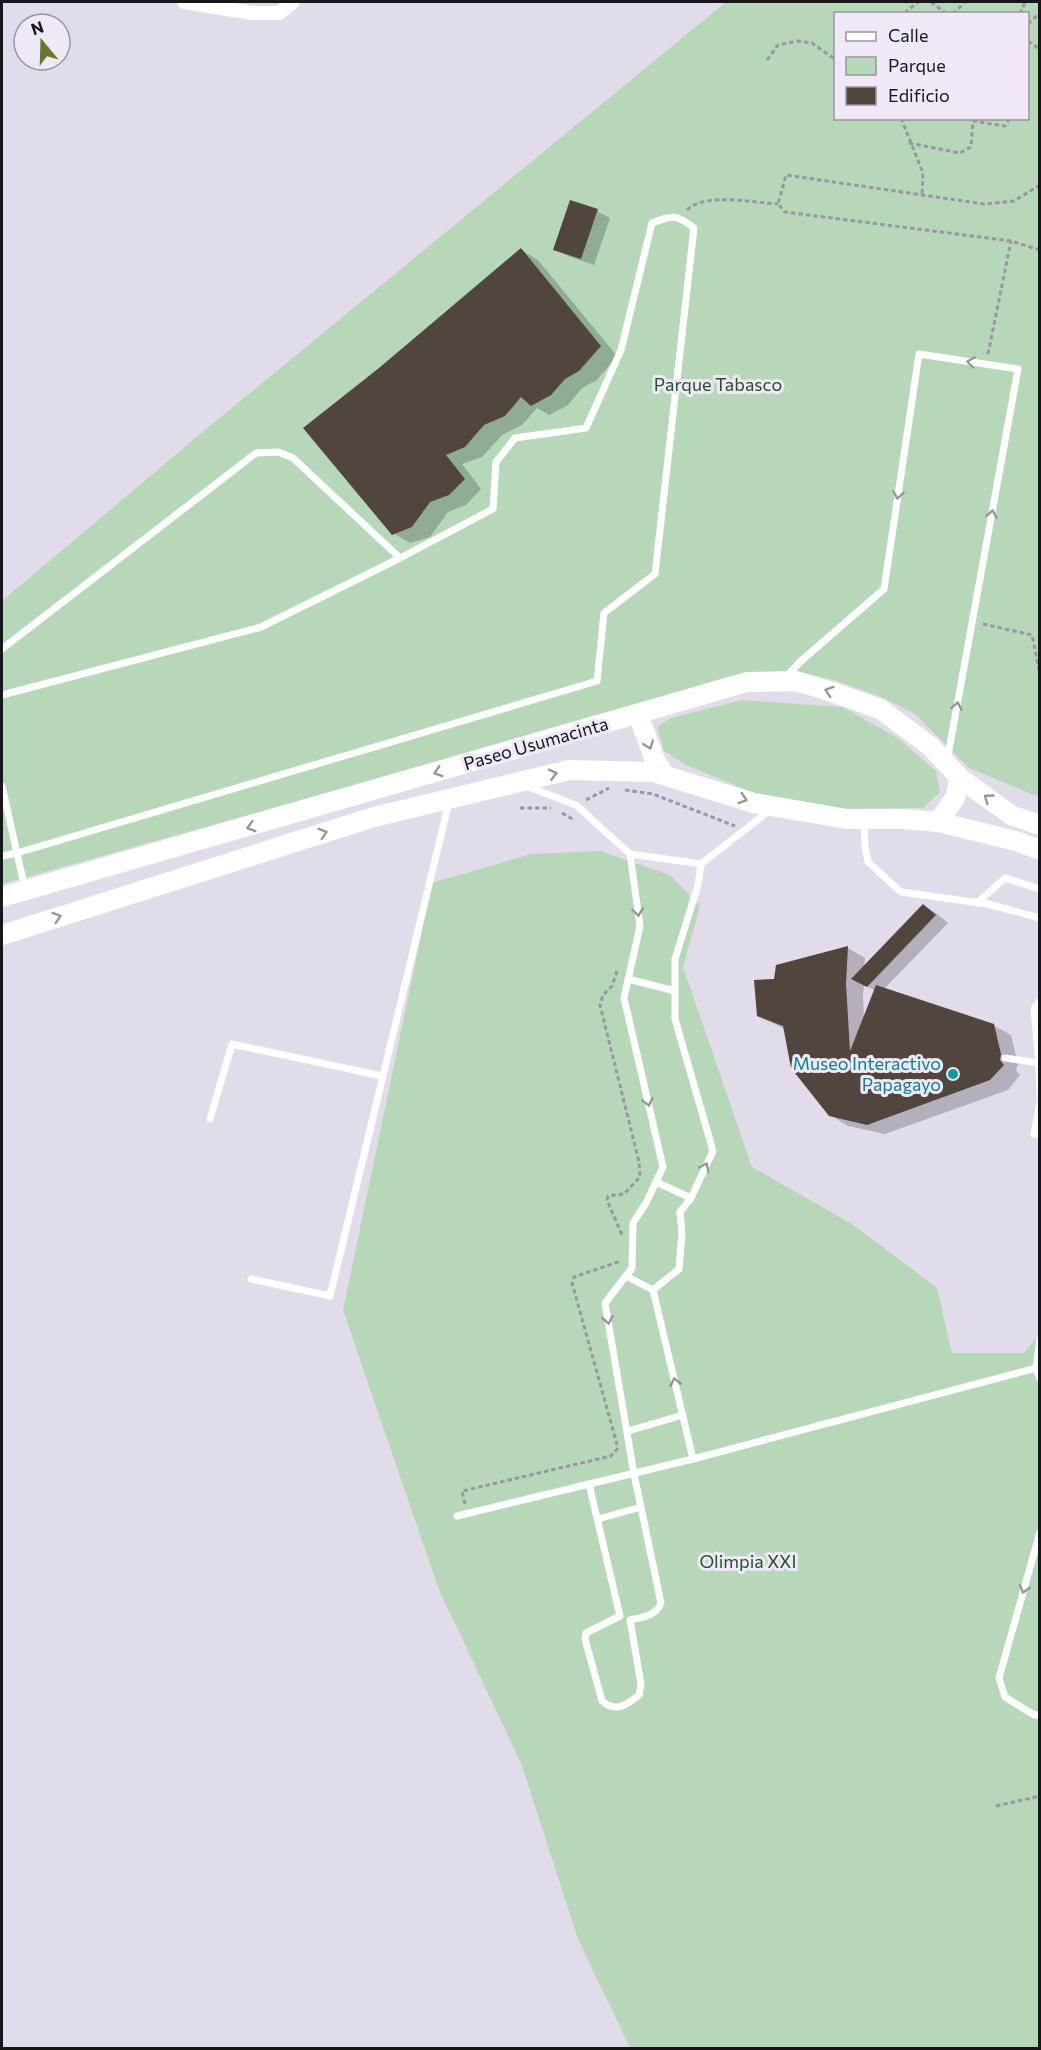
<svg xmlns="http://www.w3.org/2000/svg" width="1041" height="2050" font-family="Commissioner,sans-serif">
	<rect width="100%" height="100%" fill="#e2dbe9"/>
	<g fill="#b6d8b9" fill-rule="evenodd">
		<path d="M726,2H1039V797L969,768L915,714L884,698L837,681L795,671L727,677L565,726L2,884V601L205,430ZM836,14H1028V118H836Z"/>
		<path d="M742,700L843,707L899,739L936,771L940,792L923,808L827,809L754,793L686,765L664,751L657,727L671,718Z"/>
		<path d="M600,851L670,875L700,906L683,967L752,1167L852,1224L937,1288L952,1353H1024L1039,1335V2048H630L578,1939L521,1763L439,1590L343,1310L432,883L531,854Z"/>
	</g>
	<g fill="#0003" fill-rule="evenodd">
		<path d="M597,211L610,218L594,265L568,256L555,249Z"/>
		<path d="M521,250L538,260L617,356L597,380L582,388L568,405L549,415L537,408L522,425L502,435L482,457L462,464L481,489L466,505L448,512L430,537L410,543L393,533L380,369Z"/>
		<path d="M923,906L936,913L948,923L884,989L993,1025L1011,1035L1018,1064L1016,1070L1020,1075L1008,1090L885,1134L848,1126L830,1115L785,1029L758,1016L775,980L777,966L848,948L865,958L864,967ZM864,985L876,991L864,1019L863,995Z"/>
	</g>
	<g fill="#51463e">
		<path d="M570,200L598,209L581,259L553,250Z"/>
		<path d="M521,248L601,346L579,371L565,379L551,395L531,406L521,397L505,416L484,425L465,447L446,455L465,479L449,495L430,502L412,527L392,535L303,428L379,368Z"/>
		<path d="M923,904L936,915L867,987L851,979Z"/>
		<path d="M848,946L846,984L850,1051L876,985L994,1024L1001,1054L1000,1060L1004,1065L990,1080L867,1125L829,1116L791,1068L783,1026L757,1016L754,980L774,979L776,965Z"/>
	</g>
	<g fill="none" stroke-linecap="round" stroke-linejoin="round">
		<g stroke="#9b96a1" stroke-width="3" stroke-dasharray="4.5 3" stroke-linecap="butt">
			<path d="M931,2L947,14"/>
			<path d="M906,14L907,11L918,2"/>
			<path d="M953,14L965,2"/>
			<path d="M1020,14L1025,2"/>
			<path d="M1028,24L1040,13"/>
			<path d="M1028,41L1040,49"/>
			<path d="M767,60L778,45L798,41L812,43L836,60"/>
			<path d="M901,118L923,173L922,195"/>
			<path d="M909,143L960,153L971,147L973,121L1005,126L1010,118"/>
			<path d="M1040,185L1014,201L984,204L786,175L778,204L785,212L1011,241L1040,250"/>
			<path d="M687,210C705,192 754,203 778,204"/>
			<path d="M988,354L1011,241"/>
			<path d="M983,624L1032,635L1040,675"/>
			<path d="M625,790L653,794L735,826"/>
			<path d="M586,800L609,788"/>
			<path d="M520,808H551"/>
			<path d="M562,813L574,820"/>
			<path d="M617,971L612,986L603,995L600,1005L639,1162L640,1177L624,1194L608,1196L607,1200L622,1235"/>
			<path d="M465,1504L462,1491L611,1456L618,1448L572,1283L574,1277L621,1261"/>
			<path d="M996,1806L1040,1796"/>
		</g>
		<g stroke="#fff" stroke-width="7">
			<path d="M2,649L256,453L278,452L293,458L400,558L493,509L496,462L515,438L586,428L621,350L652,223C673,215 676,214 694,228L655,574L604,613L597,681L17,853L2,856"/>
			<path d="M786,677L801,661L884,589L919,354L1018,369L947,761"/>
			<path d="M2,695L261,627L400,558"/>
			<path d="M2,786L25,889"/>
			<path d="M526,786L576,805L630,854L701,864L770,810"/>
			<path d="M864,822L865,846L868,862L901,892L988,904L1040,918"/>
			<path d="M977,903L1005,878L1040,889"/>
			<path d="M628,979L675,991"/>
			<path d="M1040,1001L1034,1009L1039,1063L1040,1097"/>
			<path d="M1005,1058L1040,1063"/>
			<path d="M1040,1103L1034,1134L1040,1135"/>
			<path d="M210,1119L232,1044L382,1076"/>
			<path d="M656,1182L691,1198"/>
			<path d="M626,1276L653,1290"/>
			<path d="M251,1279L330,1296L449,802"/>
			<path d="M1040,1339L1036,1368L1040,1379"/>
			<path d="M628,1431L683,1415"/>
			<path d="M693,1459L653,1290L679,1269L682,1233L680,1212L691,1198L713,1151L675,1019V959L698,885L701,864"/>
			<path d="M589,1484L620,1616L586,1633L585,1639L602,1701C615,1713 627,1705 639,1695L641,1684L630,1620C643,1617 656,1616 661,1603L634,1474L605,1303L632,1268L633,1223L646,1203L663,1167L624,998L640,926L630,854"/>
			<path d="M457,1516L693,1459L1036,1368"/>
			<path d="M598,1519L641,1507"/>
			<path d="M1040,1532L999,1678L1005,1697L1034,1715H1040"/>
		</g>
		<path stroke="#fff" stroke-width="14" d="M184,2L252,13H279L293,2"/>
		<g stroke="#fff" stroke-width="20">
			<path d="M638,714L654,758L664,775"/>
			<path d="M938,822L955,798L960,778"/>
			<path d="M2,897L747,682L796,681L832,692L880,709L930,746L960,778L1011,815L1040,825"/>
			<path d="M2,935L374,817L569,770L653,772L754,803L847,819H904L938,822L1016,841L1040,850"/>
		</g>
	</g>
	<defs><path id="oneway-chevron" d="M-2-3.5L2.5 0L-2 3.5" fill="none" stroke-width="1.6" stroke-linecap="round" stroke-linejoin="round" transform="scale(1.5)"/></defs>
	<g stroke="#989698">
		<use href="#oneway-chevron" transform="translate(971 362) rotate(-172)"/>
		<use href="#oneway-chevron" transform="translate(898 495) rotate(99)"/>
		<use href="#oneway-chevron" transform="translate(992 514) rotate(-80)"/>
		<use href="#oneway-chevron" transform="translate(829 691) rotate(-162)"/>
		<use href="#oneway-chevron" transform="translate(957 706) rotate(-80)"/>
		<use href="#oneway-chevron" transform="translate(649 745) rotate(70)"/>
		<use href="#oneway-chevron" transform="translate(438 772) rotate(164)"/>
		<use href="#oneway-chevron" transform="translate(553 774) rotate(-14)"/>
		<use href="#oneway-chevron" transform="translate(988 798) rotate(-144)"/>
		<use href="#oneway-chevron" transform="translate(743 799) rotate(18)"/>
		<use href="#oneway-chevron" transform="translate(251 827) rotate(164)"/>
		<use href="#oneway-chevron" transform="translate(323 833) rotate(-18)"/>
		<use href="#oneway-chevron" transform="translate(638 912) rotate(82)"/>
		<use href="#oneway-chevron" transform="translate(57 917) rotate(-18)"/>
		<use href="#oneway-chevron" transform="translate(648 1102) rotate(77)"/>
		<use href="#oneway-chevron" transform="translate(705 1167) rotate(-65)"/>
		<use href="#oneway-chevron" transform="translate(608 1320) rotate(80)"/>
		<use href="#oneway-chevron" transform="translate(675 1382) rotate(-103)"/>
		<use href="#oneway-chevron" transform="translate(1024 1589) rotate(106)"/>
	</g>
	<circle fill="#0f9aa8" stroke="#f0e8f6" stroke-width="2" cx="953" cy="1074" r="6"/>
	<g text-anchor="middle" stroke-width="6" stroke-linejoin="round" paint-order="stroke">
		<g font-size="18" fill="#1f5428" stroke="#f0e8f6">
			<text x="718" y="391">Parque Tabasco</text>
			<text x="748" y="1568">Olimpia XXI</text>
		</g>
		<g font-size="18" fill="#19161b" stroke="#f0e8f6">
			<text transform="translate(536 744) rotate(-16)" y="6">Paseo Usumacinta</text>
		</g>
		<g font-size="18" fill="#0d838f" stroke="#f0e8f6" text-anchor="end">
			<text x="941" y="1070">Museo Interactivo<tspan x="941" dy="21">Papagayo</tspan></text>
		</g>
	</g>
	<rect width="1041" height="2050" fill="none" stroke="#19161b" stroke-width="6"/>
	<rect x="834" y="12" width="195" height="108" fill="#f0e8f6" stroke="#9a949e" stroke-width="1.5"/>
	<rect x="846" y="32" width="30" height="9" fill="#ffffff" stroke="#9a949e" stroke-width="1.5"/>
	<text x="888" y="42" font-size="18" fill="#19161b">Calle</text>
	<rect x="846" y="57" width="30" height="18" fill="#b6d8b9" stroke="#9a949e" stroke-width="1.5"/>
	<text x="888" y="72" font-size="18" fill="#19161b">Parque</text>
	<rect x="846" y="87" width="30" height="18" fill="#51463e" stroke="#9a949e" stroke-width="1.5"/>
	<text x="888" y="102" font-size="18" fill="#19161b">Edificio</text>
	<g transform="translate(42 42) rotate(341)"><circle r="28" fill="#f0e8f6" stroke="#9a949e" stroke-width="1.5"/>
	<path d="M0-4.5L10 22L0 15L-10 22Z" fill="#657928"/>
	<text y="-9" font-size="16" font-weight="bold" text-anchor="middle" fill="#19161b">N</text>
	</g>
</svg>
